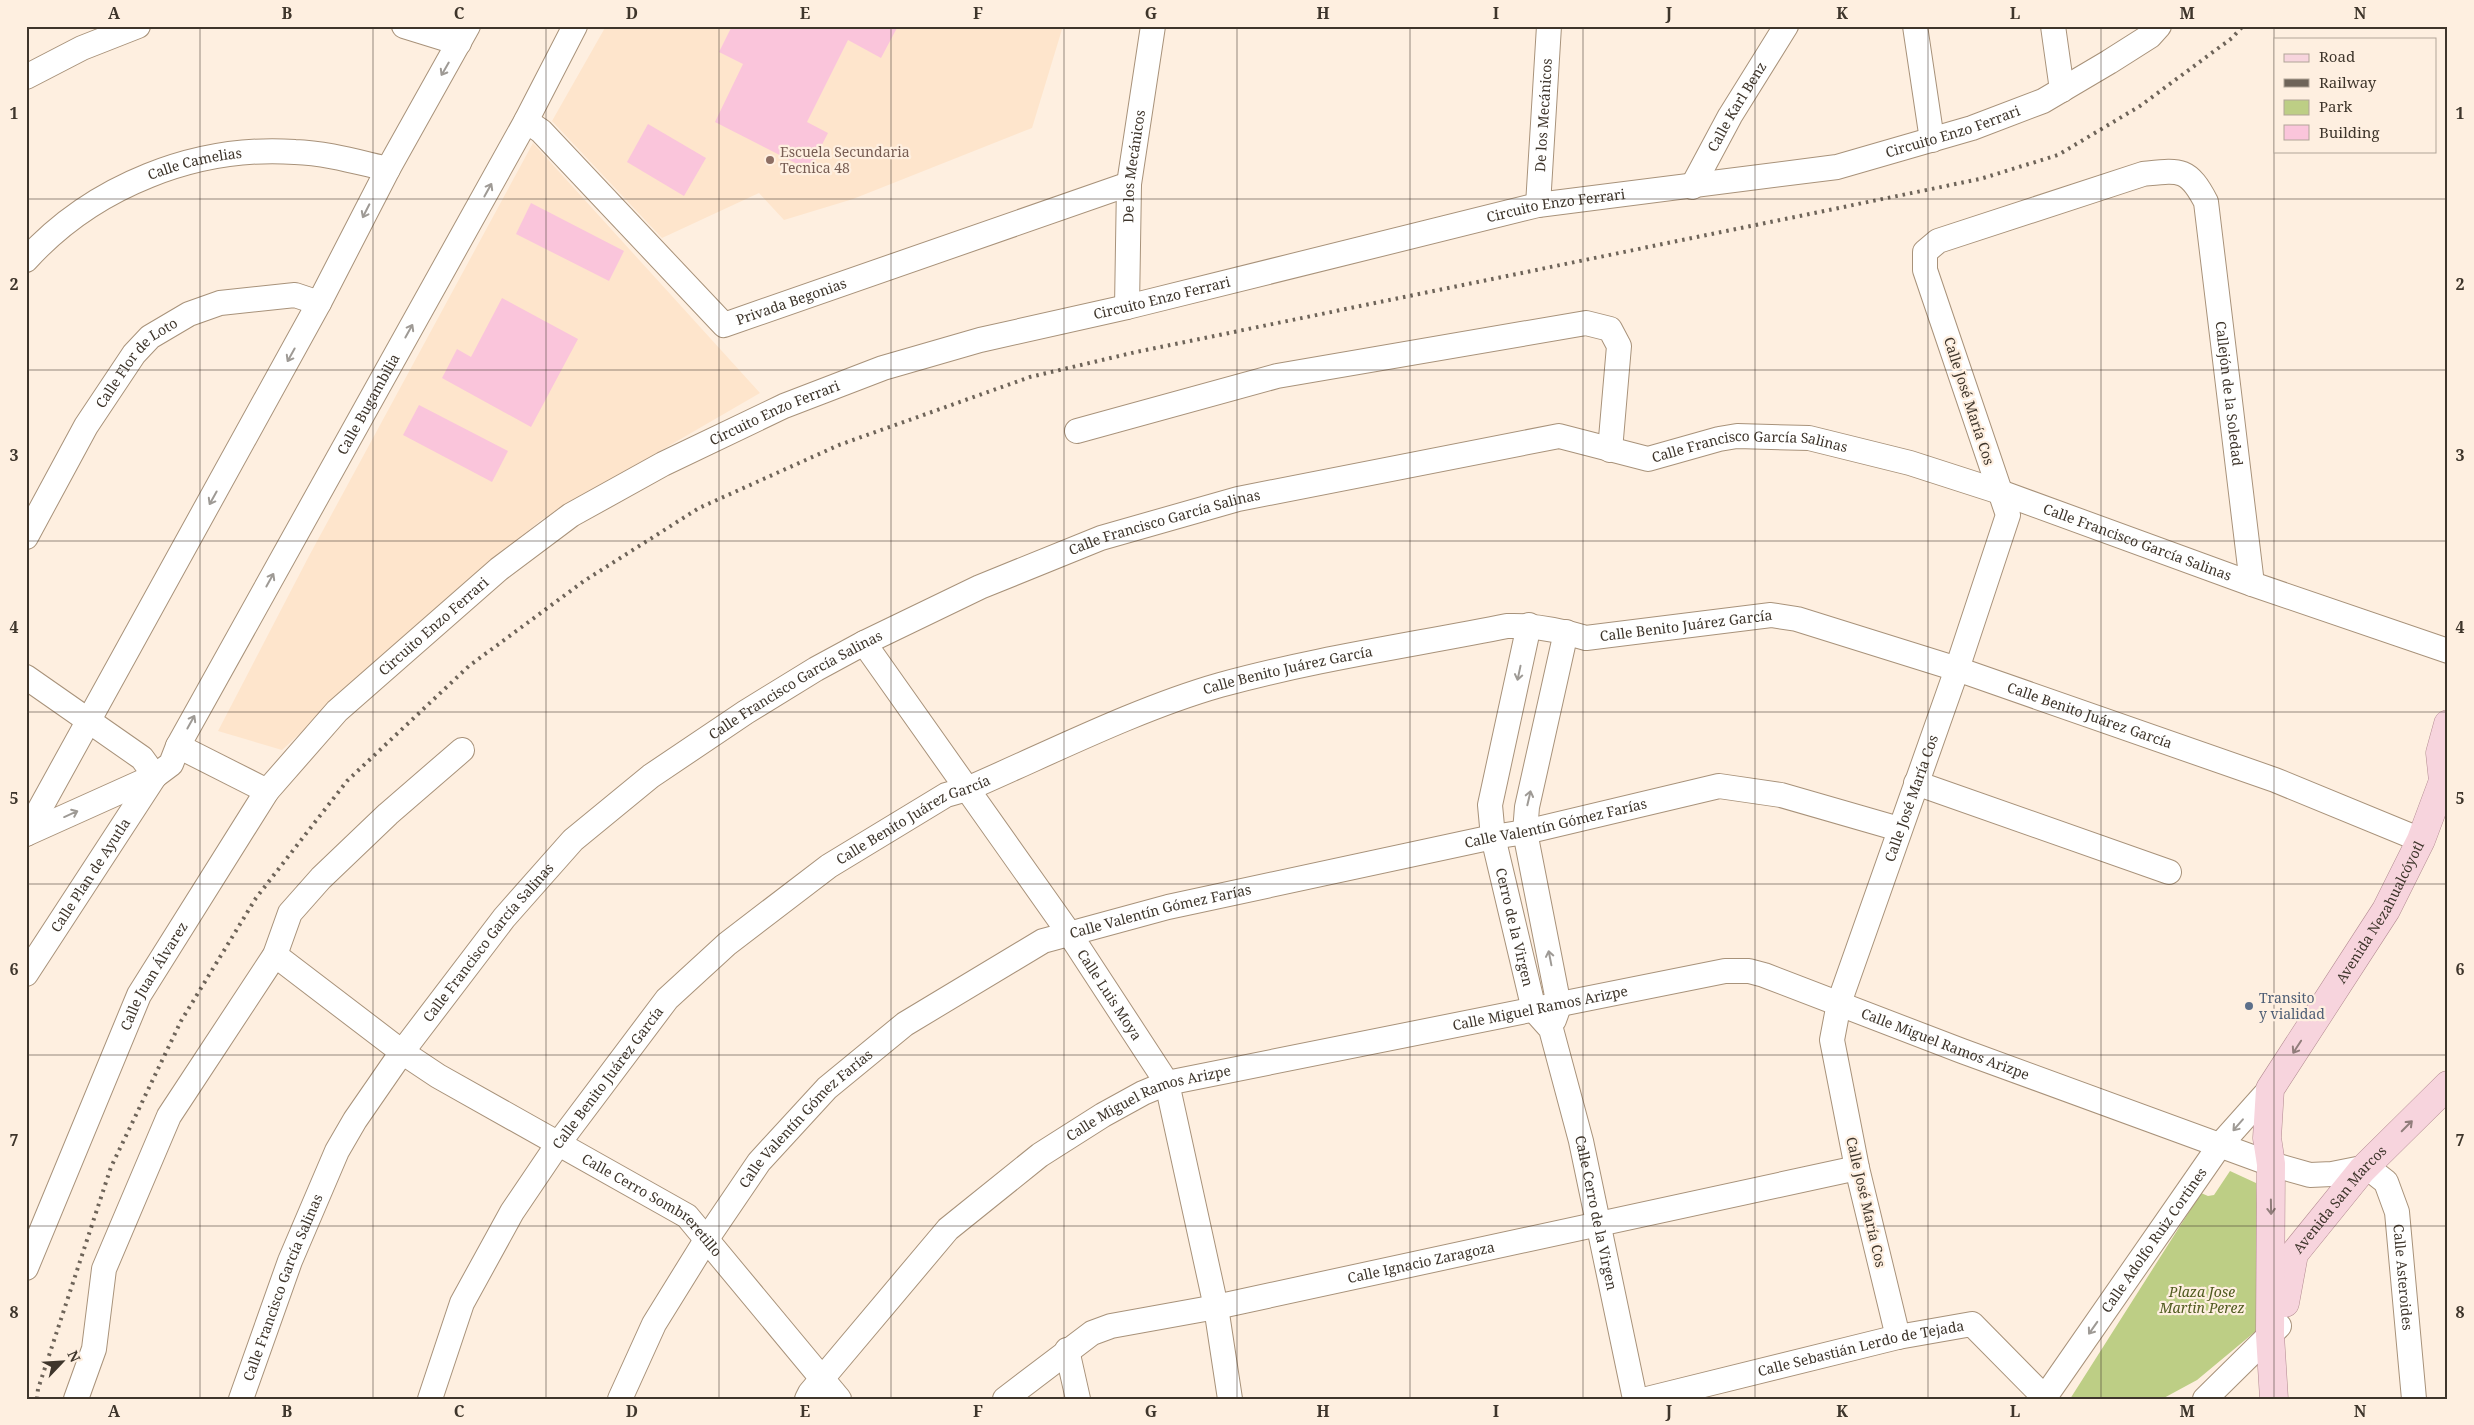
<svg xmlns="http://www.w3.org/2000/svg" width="2474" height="1425" font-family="'Noto Serif',serif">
	<rect width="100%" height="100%" fill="#feefe0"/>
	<g fill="#fee5cc">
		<path d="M606,26H1063L1032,128L853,199L784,220L759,193L662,238L552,121Z"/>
		<path d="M533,143L760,393L541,520L422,621L282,750L218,731L309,556Z"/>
	</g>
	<path fill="#bdce85" d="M2230,1171L2256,1183L2262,1326L2197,1380L2162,1399H2070L2201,1193L2208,1196L2214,1195Z"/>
	<g fill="#fac5db">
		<path d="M732,26H898L881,58L848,40L807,122L828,133L809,170L715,122L743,64L719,52Z"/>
		<path d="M648,124L706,158L684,196L627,162Z"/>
		<path d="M531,203L624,251L609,281L516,234Z"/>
		<path d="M502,298L578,339L531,427L442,378L457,349L471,357Z"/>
		<path d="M419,405L508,451L492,482L403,435Z"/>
	</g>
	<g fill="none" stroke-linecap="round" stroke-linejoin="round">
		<defs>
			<g id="minor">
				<path d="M404,26L459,43"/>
				<path d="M1915,26L1932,140"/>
				<path d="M2053,26L2062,90"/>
				<path d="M26,77L82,48L138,26"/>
				<path id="s1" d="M526,121L541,131L724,325L1129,184"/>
				<path id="s2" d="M1692,187L1730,116L1786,26"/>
				<path id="s3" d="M1538,205L1549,26"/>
				<path id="s4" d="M26,260C93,186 196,145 295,152C326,153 357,162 388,169"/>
				<path id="s5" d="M1127,307L1129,184L1153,26"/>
				<path d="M1077,431L1277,376L1586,323L1610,329L1619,346L1610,450"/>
				<path id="s6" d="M26,537L86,426L134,354L150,337L189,314L220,303L295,295L319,303"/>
				<path id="s7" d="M1529,625L1490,805L1493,837L1534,1010L1551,1029L1581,1141L1635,1399"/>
				<path id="s8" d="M864,643L1069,933L1167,1083L1216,1307L1230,1399"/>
				<path d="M26,677L142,758L155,776"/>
				<path d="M178,746L267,791"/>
				<path d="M1916,783L2169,872"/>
				<path id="s9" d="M26,834L155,776L171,764L178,746L526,121L575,26"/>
				<path d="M26,834L319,303L388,169L468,26"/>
				<path id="s10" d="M275,955L402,1052L438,1076L687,1216L839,1399"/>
				<path id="s11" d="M26,974L155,776"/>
				<path d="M1554,1020L1559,1006L1525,832L1527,807L1566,632"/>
				<path id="s12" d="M26,1268L139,995L267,791L337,711L499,569L571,515L663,464L784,406L883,368L980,340L1127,307L1538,205L1837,167L1972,128L2043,101L2109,62L2150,36L2159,26"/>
				<path id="s13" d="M1898,1337L1857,1168L1832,1040L1839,1003L1957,669L2008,515L1925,270V252L1938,241L2143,174C2179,170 2188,167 2206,202L2252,584"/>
				<path d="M1067,1350L1078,1399"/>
				<path id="s14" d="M2045,1397L2220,1145L2270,1089"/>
				<path d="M76,1399L94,1349L104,1269L169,1116L275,955L290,913L321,878L388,814L462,750"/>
				<path id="s15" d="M241,1399L290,1261L337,1151L355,1120L402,1052L504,918L573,840L651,776L746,712L816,669L864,643L980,587L1101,538L1238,499L1559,436L1648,459L1719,439L1737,436L1809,438L1910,463L2000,492L2252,584L2448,651"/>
				<path id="s16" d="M430,1399L462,1303L512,1212L558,1144L667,999L727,944L829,866L946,795L967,789C1048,754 1136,709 1220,685C1314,659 1412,645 1507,626C1534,625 1560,630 1586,638L1771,615L1797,619L1957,669L2275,780L2421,840"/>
				<path id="s17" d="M620,1399L654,1324L706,1240L759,1162L827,1088L905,1024L1043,941L1168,907L1493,837L1525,832L1719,786L1781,795L1899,829"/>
				<path id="s18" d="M807,1399L810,1393L948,1229L1040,1155L1103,1115L1143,1093L1167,1083L1725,971H1749L1764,975L1962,1051L2271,1164L2310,1175L2332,1174L2367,1167L2386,1182L2397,1212L2414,1399"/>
				<path id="s19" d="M1005,1399L1092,1333L1111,1326L1216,1307L1857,1168"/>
				<path id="s20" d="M1647,1399L1898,1337L1972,1324L2046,1399"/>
				<path d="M2205,1399L2279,1326"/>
			</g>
			<g id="major">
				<path d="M2443,781L2440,753L2448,724"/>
				<path id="s21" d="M2285,1303L2294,1254L2362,1170L2448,1085"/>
				<path id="s22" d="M2274,1399L2270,1335L2271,1164L2267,1138L2270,1089L2386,910L2421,840L2443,781L2448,776"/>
			</g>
		</defs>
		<use href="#minor" stroke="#a8927a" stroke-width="26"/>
		<use href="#major" stroke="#b28a90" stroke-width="29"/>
		<use href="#minor" stroke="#fff" stroke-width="24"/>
		<use href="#major" stroke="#f7d4dd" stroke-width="28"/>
		<path stroke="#6e6459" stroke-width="4" stroke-dasharray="2.5 5" stroke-linecap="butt" d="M37,1399L38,1389L111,1167L181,1021L256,898L347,781L469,666L584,581L699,508L839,445L1030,377L1136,352L1980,179L2058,155L2140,106L2232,38L2243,26"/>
	</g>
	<defs><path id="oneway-shaft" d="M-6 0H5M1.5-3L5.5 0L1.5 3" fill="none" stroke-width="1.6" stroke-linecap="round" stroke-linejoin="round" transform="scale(1.25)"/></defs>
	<g stroke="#9e9a95">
		<use href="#oneway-shaft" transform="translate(445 69) rotate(120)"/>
		<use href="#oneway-shaft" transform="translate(488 190) rotate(-61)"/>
		<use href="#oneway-shaft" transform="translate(366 211) rotate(117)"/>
		<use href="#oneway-shaft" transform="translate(409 331) rotate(-61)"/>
		<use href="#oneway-shaft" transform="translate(291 355) rotate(119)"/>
		<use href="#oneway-shaft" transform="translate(213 498) rotate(119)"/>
		<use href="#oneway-shaft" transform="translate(270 580) rotate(-61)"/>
		<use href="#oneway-shaft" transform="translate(1519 673) rotate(102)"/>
		<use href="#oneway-shaft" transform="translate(191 722) rotate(-61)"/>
		<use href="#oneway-shaft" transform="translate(1529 798) rotate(-77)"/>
		<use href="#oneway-shaft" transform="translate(71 814) rotate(-24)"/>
		<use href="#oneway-shaft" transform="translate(1550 958) rotate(-101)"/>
		<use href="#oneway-shaft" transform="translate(2238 1125) rotate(131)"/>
		<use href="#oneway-shaft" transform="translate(2093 1328) rotate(125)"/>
	</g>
	<g stroke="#917d7b">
		<use href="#oneway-shaft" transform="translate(2297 1047) rotate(123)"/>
		<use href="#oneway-shaft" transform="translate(2407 1126) rotate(-45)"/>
		<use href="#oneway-shaft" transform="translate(2271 1207) rotate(89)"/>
	</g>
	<path fill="none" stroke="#3e352b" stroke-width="1" stroke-opacity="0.55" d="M200,26V1399M373,26V1399M546,26V1399M719,26V1399M891,26V1399M1064,26V1399M1237,26V1399M1410,26V1399M1583,26V1399M1755,26V1399M1928,26V1399M2101,26V1399M2274,26V1399M26,199H2448M26,370H2448M26,541H2448M26,712H2448M26,884H2448M26,1055H2448M26,1226H2448"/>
	<circle fill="#8d6e63" stroke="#feefe0" stroke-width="2" cx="770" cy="160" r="5"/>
	<circle fill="#5c6f8a" stroke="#feefe0" stroke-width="2" cx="2249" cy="1006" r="5"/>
	<g text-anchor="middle" stroke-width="4.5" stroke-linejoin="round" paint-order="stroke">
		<g font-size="14" fill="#3e352b" stroke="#feefe0">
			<text dy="5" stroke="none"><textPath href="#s2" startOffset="92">Calle Karl Benz</textPath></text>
			<text dy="5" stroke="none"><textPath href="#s3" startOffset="90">De los Mecánicos</textPath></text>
			<text dy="5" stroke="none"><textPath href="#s12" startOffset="2391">Circuito Enzo Ferrari</textPath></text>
			<text dy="5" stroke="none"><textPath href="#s4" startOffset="198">Calle Camelias</textPath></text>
			<text dy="5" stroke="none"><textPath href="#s5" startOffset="141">De los Mecánicos</textPath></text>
			<text dy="5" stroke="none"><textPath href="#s12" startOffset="1986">Circuito Enzo Ferrari</textPath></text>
			<text dy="5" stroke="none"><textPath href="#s12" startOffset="1581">Circuito Enzo Ferrari</textPath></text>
			<text dy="5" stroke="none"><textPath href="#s1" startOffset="356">Privada Begonias</textPath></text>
			<text dy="5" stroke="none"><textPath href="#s6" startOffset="208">Calle Flor de Loto</textPath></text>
			<text dy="5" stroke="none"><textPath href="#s13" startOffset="1638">Callejón de la Soledad</textPath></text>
			<text transform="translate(1969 401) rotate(72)" y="5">Calle José María Cos</text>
			<text dy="5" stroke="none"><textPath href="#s9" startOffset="572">Calle Bugambilia</textPath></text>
			<text dy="5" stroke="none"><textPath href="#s12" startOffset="1176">Circuito Enzo Ferrari</textPath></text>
			<text dy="5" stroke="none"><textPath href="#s15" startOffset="1934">Calle Francisco García Salinas</textPath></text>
			<text dy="5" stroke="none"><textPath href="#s15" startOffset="1334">Calle Francisco García Salinas</textPath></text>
			<text dy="5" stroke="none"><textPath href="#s15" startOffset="2339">Calle Francisco García Salinas</textPath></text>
			<text dy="5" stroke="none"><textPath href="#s12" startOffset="771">Circuito Enzo Ferrari</textPath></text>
			<text dy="5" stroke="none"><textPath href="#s16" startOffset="1585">Calle Benito Juárez García</textPath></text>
			<text dy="5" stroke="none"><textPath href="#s16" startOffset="1180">Calle Benito Juárez García</textPath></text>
			<text dy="5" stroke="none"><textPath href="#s15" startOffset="929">Calle Francisco García Salinas</textPath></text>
			<text dy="5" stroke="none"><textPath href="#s16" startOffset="2005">Calle Benito Juárez García</textPath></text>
			<text dy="5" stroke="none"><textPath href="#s13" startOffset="559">Calle José María Cos</textPath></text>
			<text dy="5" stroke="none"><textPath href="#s16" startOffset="775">Calle Benito Juárez García</textPath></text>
			<text dy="5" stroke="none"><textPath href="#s17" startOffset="1164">Calle Valentín Gómez Farías</textPath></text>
			<text dy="5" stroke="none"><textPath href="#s11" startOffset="118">Calle Plan de Ayutla</textPath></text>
			<text dy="5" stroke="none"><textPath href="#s17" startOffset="759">Calle Valentín Gómez Farías</textPath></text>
			<text dy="5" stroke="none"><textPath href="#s22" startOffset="519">Avenida Nezahualcóyotl</textPath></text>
			<text dy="5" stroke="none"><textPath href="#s7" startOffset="309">Cerro de la Virgen</textPath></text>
			<text dy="5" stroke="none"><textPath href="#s15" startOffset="524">Calle Francisco García Salinas</textPath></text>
			<text dy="5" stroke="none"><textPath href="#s12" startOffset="319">Calle Juan Álvarez</textPath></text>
			<text dy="5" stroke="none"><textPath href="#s8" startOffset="429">Calle Luis Moya</textPath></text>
			<text dy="5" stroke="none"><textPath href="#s18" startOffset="866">Calle Miguel Ramos Arizpe</textPath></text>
			<text dy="5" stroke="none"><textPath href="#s18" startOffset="1288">Calle Miguel Ramos Arizpe</textPath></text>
			<text dy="5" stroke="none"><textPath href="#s16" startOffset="370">Calle Benito Juárez García</textPath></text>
			<text dy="5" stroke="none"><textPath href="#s18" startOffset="461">Calle Miguel Ramos Arizpe</textPath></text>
			<text dy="5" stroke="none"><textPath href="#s17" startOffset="339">Calle Valentín Gómez Farías</textPath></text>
			<text dy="5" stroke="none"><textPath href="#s21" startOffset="121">Avenida San Marcos</textPath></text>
			<text transform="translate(1866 1202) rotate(77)" y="5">Calle José María Cos</text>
			<text dy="5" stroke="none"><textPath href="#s10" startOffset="454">Calle Cerro Sombreretillo</textPath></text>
			<text dy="5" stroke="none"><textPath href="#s7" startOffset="609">Calle Cerro de la Virgen</textPath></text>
			<text dy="5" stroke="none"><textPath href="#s14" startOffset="191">Calle Adolfo Ruiz Cortines</textPath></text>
			<text dy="5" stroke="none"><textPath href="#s19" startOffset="446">Calle Ignacio Zaragoza</textPath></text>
			<text dy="5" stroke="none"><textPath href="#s18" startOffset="1855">Calle Asteroides</textPath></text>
			<text dy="5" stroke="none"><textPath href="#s15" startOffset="119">Calle Francisco García Salinas</textPath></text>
			<text dy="5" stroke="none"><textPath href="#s20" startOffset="220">Calle Sebastián Lerdo de Tejada</textPath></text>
		</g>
		<g font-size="14" fill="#785e54" stroke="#feefe0" text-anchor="start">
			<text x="780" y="157">Escuela Secundaria<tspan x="780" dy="16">Tecnica 48</tspan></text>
		</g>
		<g font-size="14" fill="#4e5e75" stroke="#feefe0" text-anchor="start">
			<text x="2259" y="1003">Transito<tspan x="2259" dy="16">y vialidad</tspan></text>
		</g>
		<g font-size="14" font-style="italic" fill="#4f5a1f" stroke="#feefe0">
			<text x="2202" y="1297">Plaza Jose<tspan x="2202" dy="16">Martin Perez</tspan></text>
		</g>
	</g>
	<rect width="2474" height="1425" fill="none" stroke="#feefe0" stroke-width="55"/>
	<rect x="2274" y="38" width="162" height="115" fill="#feefe0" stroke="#b1a598"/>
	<rect x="2284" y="54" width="25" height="8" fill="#f7d4dd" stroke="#b1a598"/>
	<text x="2319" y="62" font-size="15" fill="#3e352b">Road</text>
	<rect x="2284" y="79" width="25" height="8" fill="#6e6459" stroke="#b1a598"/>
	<text x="2319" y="88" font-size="15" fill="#3e352b">Railway</text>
	<rect x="2284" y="100" width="25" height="15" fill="#bdce85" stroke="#b1a598"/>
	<text x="2319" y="112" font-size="15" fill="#3e352b">Park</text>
	<rect x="2284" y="125" width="25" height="15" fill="#fac5db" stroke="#b1a598"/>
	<text x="2319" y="138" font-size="15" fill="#3e352b">Building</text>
	<g transform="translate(62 1362) rotate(65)" stroke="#feefe0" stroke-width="4" paint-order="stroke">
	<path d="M0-4L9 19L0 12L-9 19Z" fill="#3e352b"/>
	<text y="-8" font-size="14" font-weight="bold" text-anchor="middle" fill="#3e352b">N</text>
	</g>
	<rect x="28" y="28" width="2418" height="1370" fill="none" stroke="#3e352b" stroke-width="2"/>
	<g font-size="16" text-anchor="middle" font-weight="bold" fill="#3e352b">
		<text x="114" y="19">A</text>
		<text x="287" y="19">B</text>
		<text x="459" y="19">C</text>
		<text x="632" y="19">D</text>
		<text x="805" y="19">E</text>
		<text x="978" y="19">F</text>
		<text x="1151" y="19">G</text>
		<text x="1323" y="19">H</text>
		<text x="1496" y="19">I</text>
		<text x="1669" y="19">J</text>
		<text x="1842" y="19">K</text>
		<text x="2015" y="19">L</text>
		<text x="2187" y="19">M</text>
		<text x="2360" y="19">N</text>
		<text x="14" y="119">1</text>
		<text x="2460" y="119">1</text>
		<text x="14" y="290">2</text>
		<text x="2460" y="290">2</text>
		<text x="14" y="461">3</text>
		<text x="2460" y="461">3</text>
		<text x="14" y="633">4</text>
		<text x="2460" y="633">4</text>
		<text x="14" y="804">5</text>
		<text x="2460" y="804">5</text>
		<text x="14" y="975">6</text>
		<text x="2460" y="975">6</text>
		<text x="14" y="1146">7</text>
		<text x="2460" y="1146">7</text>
		<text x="14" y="1318">8</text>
		<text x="2460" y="1318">8</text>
		<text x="114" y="1417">A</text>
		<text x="287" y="1417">B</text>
		<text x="459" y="1417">C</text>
		<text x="632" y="1417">D</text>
		<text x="805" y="1417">E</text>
		<text x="978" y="1417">F</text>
		<text x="1151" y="1417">G</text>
		<text x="1323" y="1417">H</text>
		<text x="1496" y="1417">I</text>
		<text x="1669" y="1417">J</text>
		<text x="1842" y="1417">K</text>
		<text x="2015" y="1417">L</text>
		<text x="2187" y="1417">M</text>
		<text x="2360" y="1417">N</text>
	</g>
</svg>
